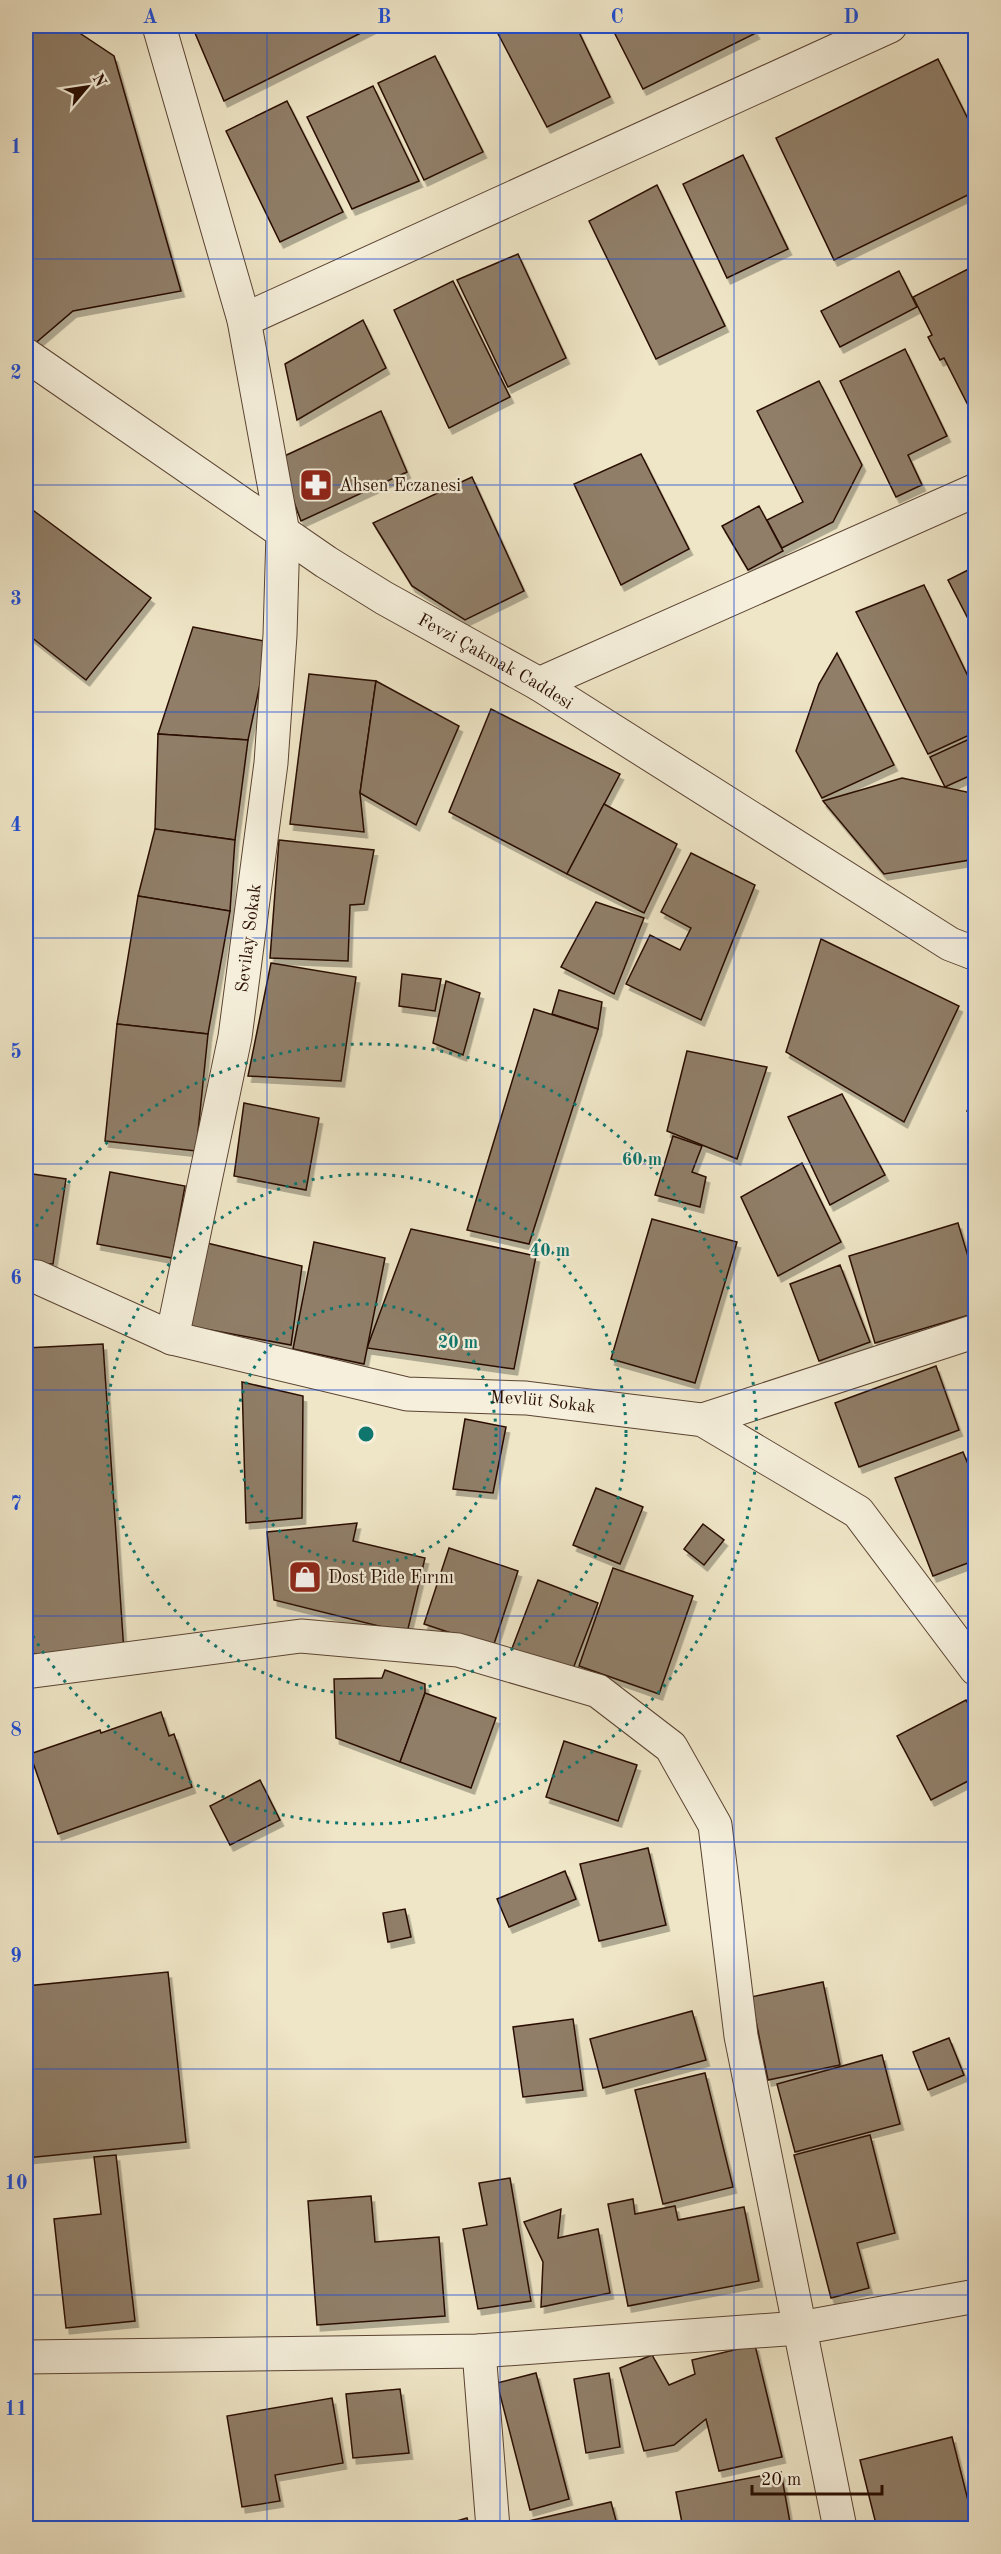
<svg xmlns="http://www.w3.org/2000/svg" width="1001" height="2554" font-family="'Old Standard TT',serif">
	<defs>
		<filter id="shadow"><feDropShadow dx="3.5" dy="6" stdDeviation="0" flood-color="#0004"/></filter>
	</defs>
	<rect width="100%" height="100%" fill="#efe6c7"/>
	<filter id="stains"><feTurbulence type="fractalNoise" baseFrequency=".00333" numOctaves="4"/><feColorMatrix values="0 0 0 0 .2 0 0 0 0 .09 0 0 0 0 .02 0 0 0 .5 -.17"/></filter>
	<radialGradient id="worn" r=".72"><stop offset=".6" stop-color="#630" stop-opacity="0"/><stop offset="1" stop-color="#630" stop-opacity=".3"/></radialGradient>
	<g fill="#907e68" stroke="#290d01" stroke-width="1.5" filter="url(#shadow)">
		<path d="M26,26H69L114,56L181,291L73,311L32,346L26,341Z"/>
		<path d="M192,26H375L224,101Z"/>
		<path d="M494,26H576L610,97L547,127Z"/>
		<path d="M611,26H752L756,33L643,89Z"/>
		<path d="M435,56L483,152L424,180L378,83Z"/>
		<path d="M938,59L976,135V191L834,260L776,138Z"/>
		<path d="M373,86L419,181L352,209L307,117Z"/>
		<path d="M287,101L343,212L280,242L226,131Z"/>
		<path d="M743,155L788,249L727,278L683,184Z"/>
		<path d="M657,185L725,326L656,359L589,221Z"/>
		<path d="M518,254L566,358L508,387L457,280Z"/>
		<path d="M970,268L976,278V421L944,358L940,360L928,337L932,335L913,297Z"/>
		<path d="M899,271L917,307L840,347L821,311Z"/>
		<path d="M453,281L510,397L449,428L394,310Z"/>
		<path d="M363,320L386,368L297,420L285,364Z"/>
		<path d="M905,349L947,436L908,455L922,485L896,497L840,381Z"/>
		<path d="M819,381L862,465L833,522L782,548L767,520L803,502L757,411Z"/>
		<path d="M381,411L407,472L301,521L278,459Z"/>
		<path d="M641,454L689,549L621,585L574,484Z"/>
		<path d="M472,477L524,591L465,620L412,586L373,523Z"/>
		<path d="M26,505L151,598L86,680L26,633Z"/>
		<path d="M759,506L783,551L748,570L722,526Z"/>
		<path d="M976,566V634L948,580Z"/>
		<path d="M924,585L976,693V732L928,754L856,612Z"/>
		<path d="M193,627L269,642L248,740L158,734Z"/>
		<path d="M837,653L894,765L822,798L796,751L819,684Z"/>
		<path d="M309,674L376,681L360,793L364,832L290,824Z"/>
		<path d="M376,681L459,726L416,825L360,793Z"/>
		<path d="M491,709L620,774L567,874L449,812Z"/>
		<path d="M158,734L248,740L235,840L155,829Z"/>
		<path d="M976,736V773L945,787L930,757Z"/>
		<path d="M902,778L976,794V859L884,874L823,801Z"/>
		<path d="M604,804L677,844L644,913L567,874Z"/>
		<path d="M155,829L235,840L230,911L138,896Z"/>
		<path d="M279,840L374,850L364,904L350,905L348,961L270,958Z"/>
		<path d="M691,853L755,885L701,1020L626,984L650,935L680,950L691,928L661,912Z"/>
		<path d="M138,896L230,911L208,1034L117,1024Z"/>
		<path d="M596,902L644,918L614,994L561,967Z"/>
		<path d="M821,939L959,1006L904,1122L786,1052Z"/>
		<path d="M271,963L356,977L341,1081L248,1076Z"/>
		<path d="M402,974L441,979L435,1011L399,1006Z"/>
		<path d="M446,981L480,993L463,1055L433,1043Z"/>
		<path d="M559,990L602,1002L598,1029L552,1014Z"/>
		<path d="M534,1009L598,1029L529,1244L467,1230Z"/>
		<path d="M117,1024L208,1034L196,1151L105,1141Z"/>
		<path d="M687,1051L767,1067L737,1159L667,1131Z"/>
		<path d="M976,1092V1114L967,1111Z"/>
		<path d="M842,1094L885,1175L830,1205L788,1117Z"/>
		<path d="M244,1103L319,1118L306,1190L234,1176Z"/>
		<path d="M673,1136L702,1146L692,1172L706,1177L700,1207L655,1195Z"/>
		<path d="M802,1163L841,1242L778,1276L741,1197Z"/>
		<path d="M110,1172L185,1186L172,1258L97,1244Z"/>
		<path d="M26,1173L66,1179L53,1264L26,1263Z"/>
		<path d="M652,1219L737,1242L695,1383L611,1359Z"/>
		<path d="M958,1223L976,1283V1313L875,1343L849,1256Z"/>
		<path d="M411,1229L536,1256L514,1369L367,1348Z"/>
		<path d="M314,1242L385,1258L364,1364L293,1349Z"/>
		<path d="M207,1243L302,1266L291,1345L189,1326Z"/>
		<path d="M840,1265L870,1342L819,1361L790,1284Z"/>
		<path d="M103,1344L124,1652L33,1654L26,1478V1348Z"/>
		<path d="M936,1366L959,1430L859,1467L835,1403Z"/>
		<path d="M242,1382L303,1396L302,1518L246,1523Z"/>
		<path d="M465,1419L506,1427L493,1493L453,1489Z"/>
		<path d="M963,1452L976,1483V1560L933,1576L895,1478Z"/>
		<path d="M596,1488L643,1507L620,1564L573,1545Z"/>
		<path d="M357,1523L353,1541L425,1558L407,1633L274,1600L267,1532Z"/>
		<path d="M703,1524L724,1540L704,1565L684,1549Z"/>
		<path d="M449,1548L518,1571L493,1647L424,1624Z"/>
		<path d="M613,1568L693,1596L659,1694L579,1666Z"/>
		<path d="M538,1580L598,1603L571,1674L511,1651Z"/>
		<path d="M385,1670L425,1684V1693L400,1762L336,1738L334,1679L382,1678Z"/>
		<path d="M425,1693L496,1718L471,1788L400,1762Z"/>
		<path d="M966,1700L976,1718V1777L931,1800L897,1736Z"/>
		<path d="M161,1712L169,1736L174,1734L192,1787L58,1834L30,1754L100,1730L101,1733Z"/>
		<path d="M564,1741L637,1765L618,1821L546,1797Z"/>
		<path d="M260,1780L280,1820L230,1845L210,1806Z"/>
		<path d="M648,1848L666,1925L599,1941L580,1864Z"/>
		<path d="M565,1871L576,1899L509,1927L497,1899Z"/>
		<path d="M405,1909L411,1937L388,1942L383,1913Z"/>
		<path d="M168,1972L186,2142L26,2158V1986Z"/>
		<path d="M823,1982L840,2065L768,2080L751,1997Z"/>
		<path d="M692,2011L706,2060L603,2088L590,2039Z"/>
		<path d="M573,2019L583,2090L523,2097L513,2027Z"/>
		<path d="M949,2038L964,2075L928,2090L913,2052Z"/>
		<path d="M882,2055L900,2124L795,2152L777,2084Z"/>
		<path d="M705,2073L733,2187L663,2204L635,2090Z"/>
		<path d="M870,2135L895,2233L857,2243L869,2288L831,2298L794,2155Z"/>
		<path d="M116,2155L135,2321L66,2328L54,2219L101,2214L94,2157Z"/>
		<path d="M510,2178L531,2301L478,2309L463,2229L487,2225L479,2183Z"/>
		<path d="M371,2196L375,2242L439,2237L445,2316L317,2325L308,2201Z"/>
		<path d="M633,2199L635,2214L675,2206L678,2220L744,2207L759,2281L628,2306L608,2204Z"/>
		<path d="M561,2209L558,2238L598,2229L610,2293L541,2307L543,2262L524,2222Z"/>
		<path d="M755,2345L782,2457L719,2471L706,2419L674,2445L644,2451L620,2368L652,2355L669,2385L695,2374L692,2360Z"/>
		<path d="M536,2373L569,2499L530,2510L497,2383Z"/>
		<path d="M609,2373L620,2447L586,2453L574,2379Z"/>
		<path d="M400,2389L409,2453L353,2458L346,2394Z"/>
		<path d="M332,2398L343,2463L275,2475L280,2501L242,2507L227,2416Z"/>
		<path d="M952,2437L975,2528H877L860,2460Z"/>
		<path d="M781,2472L791,2528H683L676,2492Z"/>
		<path d="M611,2502L618,2528H526L524,2522Z"/>
		<path d="M467,2518L470,2528H444L443,2525Z"/>
	</g>
	<g fill="none" stroke-linecap="round" stroke-linejoin="round">
		<defs>
			<g id="minor">
				<path d="M159,26L244,320L283,533L280,635L271,763L235,1037L172,1338"/>
				<path d="M244,320L890,26"/>
				<path id="s1" d="M26,355L326,562L384,598L539,684L950,944L976,954"/>
				<path d="M539,684L976,490"/>
				<path id="s2" d="M26,1276L37,1277L172,1338L407,1394L526,1398L703,1420L858,1512L976,1669"/>
				<path d="M703,1420L976,1331"/>
				<path d="M26,1672L301,1636L458,1650L598,1691L671,1747L715,1825L741,2036L840,2528"/>
				<path d="M479,2351L493,2528"/>
				<path d="M26,2357L479,2351L800,2328L976,2296"/>
			</g>
		</defs>
		<use href="#minor" stroke="#5a4332" stroke-width="35"/>
		<use href="#minor" stroke="#f5efdb" stroke-width="33"/>
	</g>
	<path fill="none" stroke="#1d4ed8" stroke-width="1.5" stroke-opacity="0.55" d="M267,26V2528M500,26V2528M734,26V2528M26,259H976M26,485H976M26,712H976M26,938H976M26,1164H976M26,1390H976M26,1616H976M26,1842H976M26,2069H976M26,2295H976"/>
	<g fill="none" stroke="#0f766e" stroke-width="3" stroke-dasharray="3 6">
		<circle cx="366" cy="1434" r="130"/>
		<circle cx="366" cy="1434" r="260"/>
		<path d="M27 1242A390 390 0 1 1 27 1626"/>
	</g>
	<defs>
		<symbol id="pharmacy-square" viewBox="-11 -11 22 22"><rect x="-9" y="-9" width="18" height="18" rx="4" fill="#8f2418" stroke="#f5efdb"/><path d="M-2-6h4v4h4v4h-4v4h-4v-4h-4v-4h4Z" fill="#fff"/></symbol>
		<symbol id="shop-square" viewBox="-11 -11 22 22"><rect x="-9" y="-9" width="18" height="18" rx="4" fill="#8f2418" stroke="#f5efdb"/><path d="M-5-2.5h2.3a2.7 3.5 0 0 1 5.4 0H5L5.5 6h-11ZM-1.5-2.5h3a1.5 2.3 0 0 0-3 0Z" fill="#fff"/></symbol>
	</defs>
	<g fill-rule="evenodd">
		<use href="#pharmacy-square" x="297" y="466" width="38" height="38"/>
		<use href="#shop-square" x="286" y="1558" width="38" height="38"/>
	</g>
	<g text-anchor="middle" stroke-width="4.5" stroke-linejoin="round" paint-order="stroke">
		<g font-size="18" fill="#290d01" stroke="#f5efdb" text-anchor="start">
			<text x="339" y="491">Ahsen Eczanesi</text>
			<text x="328" y="1583">Dost Pide Fırını</text>
		</g>
		<g font-size="18" fill="#290d01" stroke="#f5efdb">
			<text dy="6" stroke="none"><textPath href="#s1" startOffset="561">Fevzi Çakmak Caddesi</textPath></text>
			<text transform="translate(248 938) rotate(-83)" y="6">Sevilay Sokak</text>
			<text dy="6" stroke="none"><textPath href="#s2" startOffset="537">Mevlüt Sokak</textPath></text>
		</g>
	</g>
	<circle cx="366" cy="1434" r="9" fill="#0f766e" stroke="#f5efdb" stroke-width="3"/>
	<g font-size="18" text-anchor="middle" font-weight="bold" fill="#0f766e" stroke="#f5efdb" stroke-width="4.5" stroke-linejoin="round" paint-order="stroke">
		<text x="642" y="1165">60 m</text>
		<text x="550" y="1256">40 m</text>
		<text x="458" y="1348">20 m</text>
	</g>
	<rect width="1001" height="2554" fill="none" stroke="#efe6c7" stroke-width="66"/>
	<g transform="translate(87 87) rotate(61)" stroke="#f5efdb" stroke-width="4.5" paint-order="stroke">
	<path d="M0-4.5L10 22L0 15L-10 22Z" fill="#290d01"/>
	<text y="-9" font-size="16" font-weight="bold" text-anchor="middle" fill="#290d01">N</text>
	</g>
	<path d="M752 2485v9h130v-9" fill="none" stroke="#290d01" stroke-width="3"/>
	<text x="761" y="2485" font-size="18" fill="#290d01" stroke="#f5efdb" stroke-width="4.5" paint-order="stroke">20 m</text>
	<rect x="33" y="33" width="935" height="2488" fill="none" stroke="#1d4ed8" stroke-width="2"/>
	<g font-size="20" text-anchor="middle" font-weight="bold" fill="#1d4ed8">
		<text x="150" y="23">A</text>
		<text x="384" y="23">B</text>
		<text x="617" y="23">C</text>
		<text x="851" y="23">D</text>
		<text x="16" y="153">1</text>
		<text x="16" y="379">2</text>
		<text x="16" y="605">3</text>
		<text x="16" y="831">4</text>
		<text x="16" y="1058">5</text>
		<text x="16" y="1284">6</text>
		<text x="16" y="1510">7</text>
		<text x="16" y="1736">8</text>
		<text x="16" y="1962">9</text>
		<text x="16" y="2189">10</text>
		<text x="16" y="2415">11</text>
	</g>
	<rect width="100%" height="100%" filter="url(#stains)"/>
	<rect width="100%" height="100%" fill="url(#worn)"/>
</svg>
